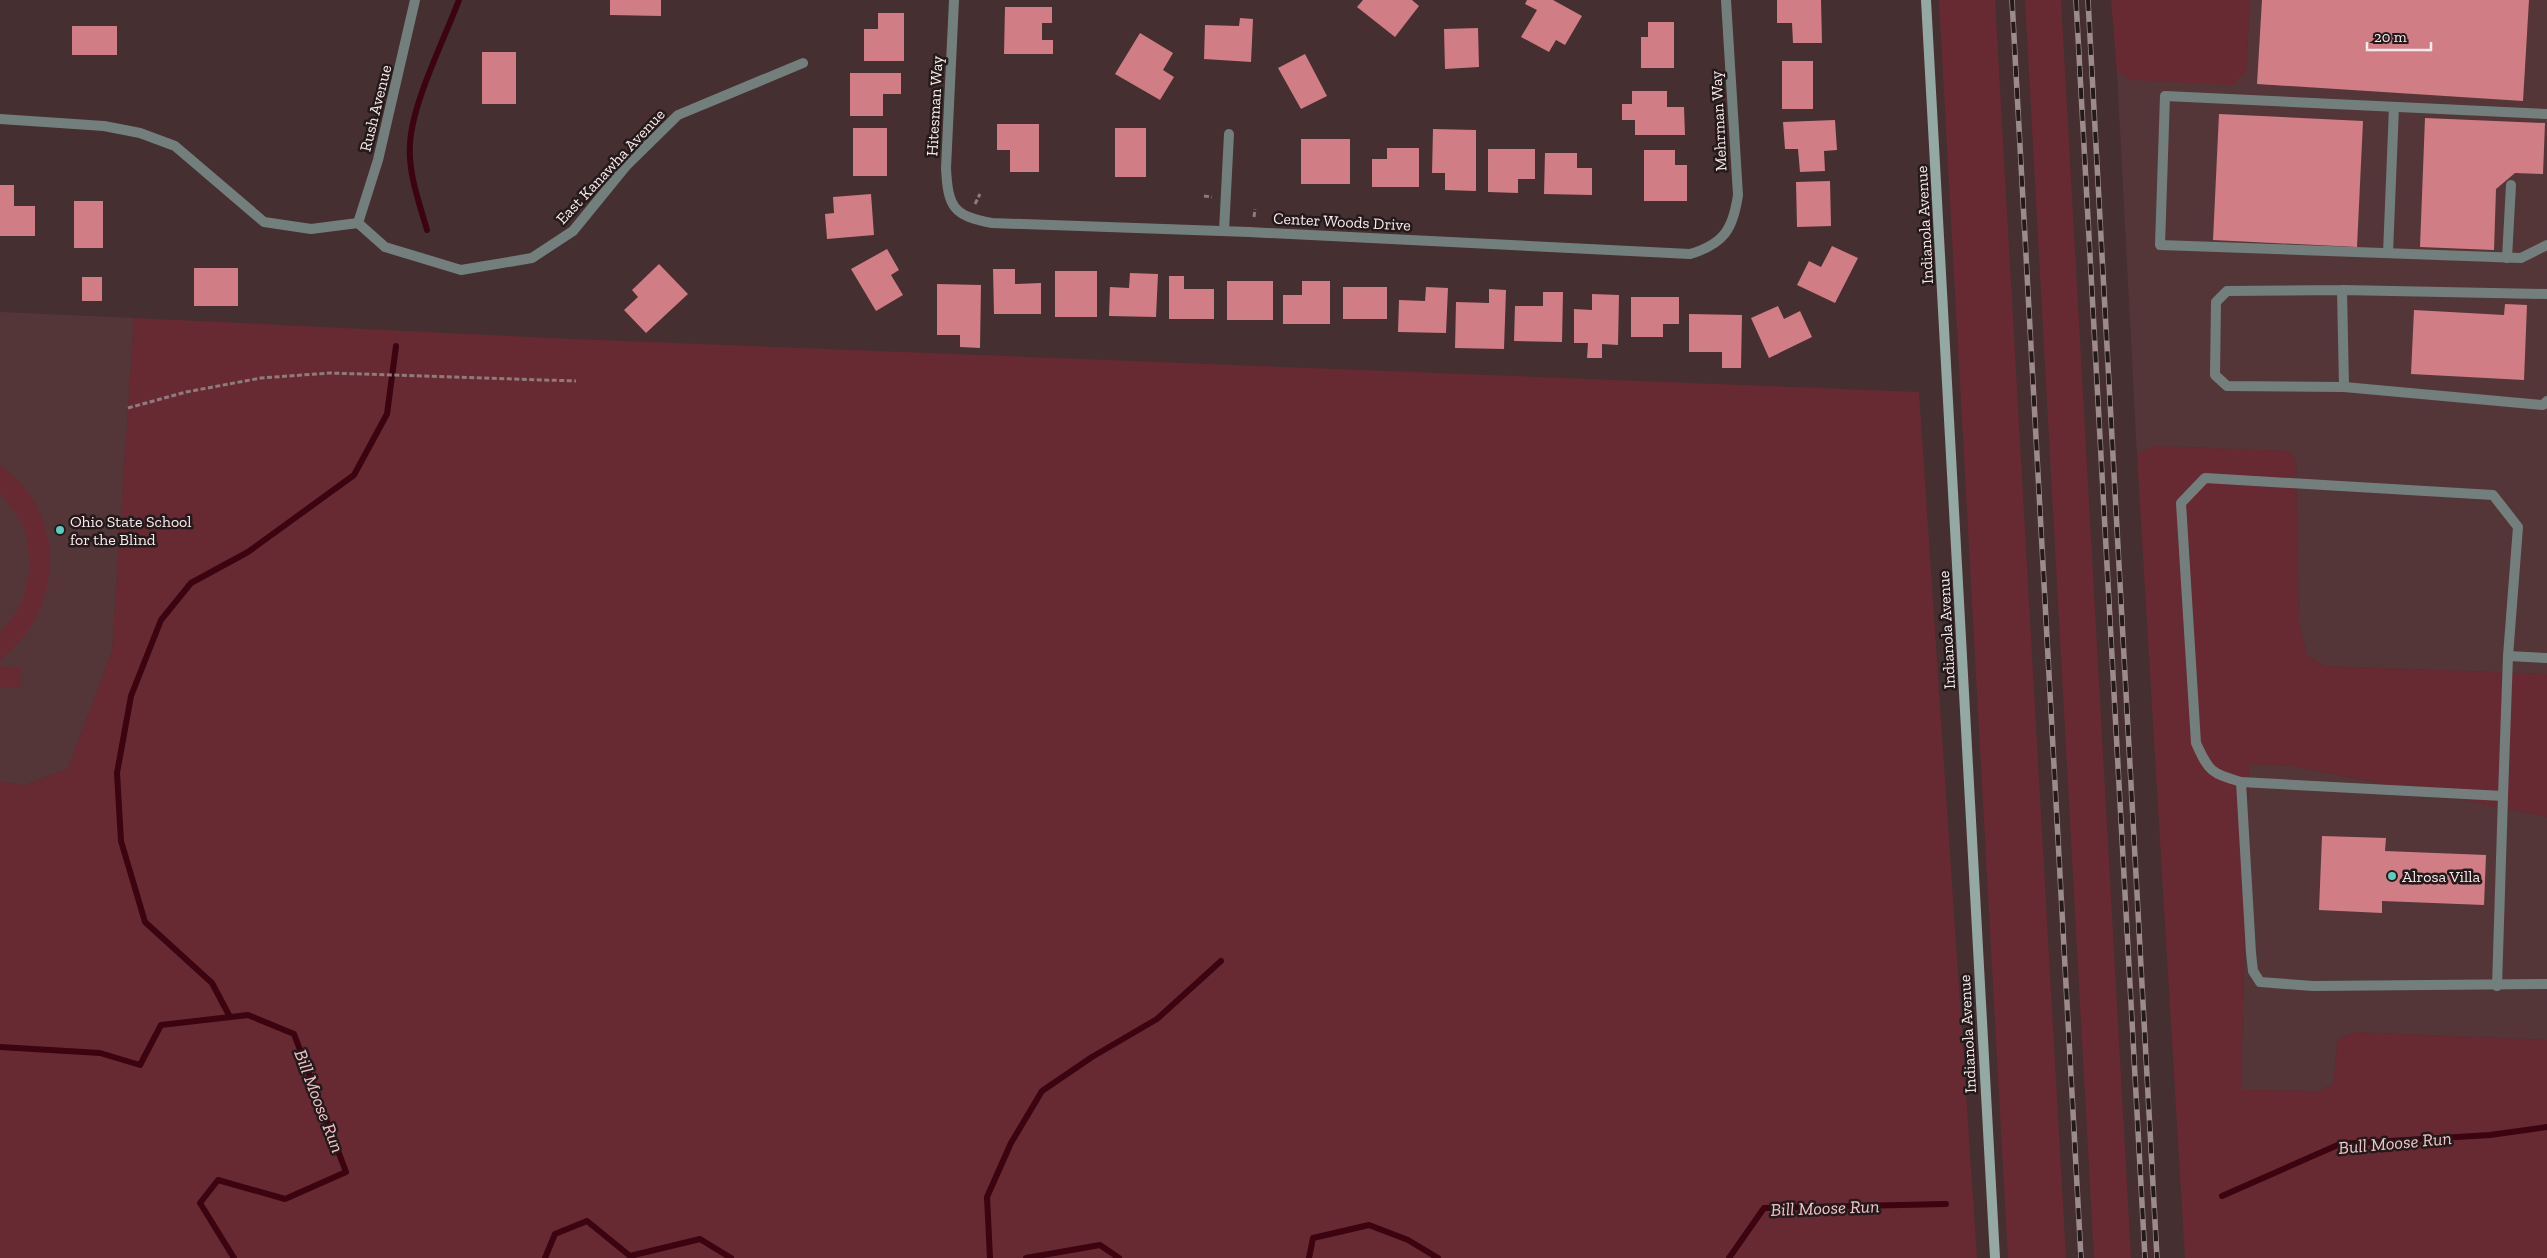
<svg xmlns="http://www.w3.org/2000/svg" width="2547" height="1258" font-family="'Zilla Slab',serif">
	<rect width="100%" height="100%" fill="#452f30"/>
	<g fill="#543638">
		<path d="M2250,0H2547V674L2324,666L2307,655L2299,624L2296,459L2288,451L2154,446L2137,455L2117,72L2131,80L2246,71Z"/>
		<path d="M0,312L134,318L112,651L68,768L26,785L0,782Z"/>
		<path d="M2249,764L2292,766L2547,817V1040L2354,1032L2338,1039L2333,1083L2320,1091L2241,1090Z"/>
	</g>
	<g fill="#682a32">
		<path d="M1939,0H1995L2066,1258H2008Z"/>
		<path d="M2025,0H2061L2131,1258H2094Z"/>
		<path d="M2111,0H2250L2246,71L2233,85L2131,80L2117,72Z"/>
		<path d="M134,318L571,339L1919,392L1977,1258H0V782L26,785L68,768L112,651Z"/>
		<path d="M2154,446L2289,451L2296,459L2299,624L2307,655L2324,666L2547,674V817L2292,766L2249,764L2241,1090L2320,1091L2333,1083L2338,1039L2354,1032L2547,1040V1258H2185L2137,455Z"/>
		<path d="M0,465C69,512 64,612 0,660V633L16,612L23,599L30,568L27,537L21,522L0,492Z"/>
		<path d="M0,666L21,668L20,688L0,687Z"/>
	</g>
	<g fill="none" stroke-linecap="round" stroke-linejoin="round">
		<g stroke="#3b0410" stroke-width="6">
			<path d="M427,230C419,202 408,173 410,144C412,103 444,40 459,0"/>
			<path d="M230,1017L212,983L145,922L121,841L117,773L131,696L161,620L191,583L248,552L354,475L387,414L396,346"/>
			<path d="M0,1047L100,1053L140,1065L161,1025L248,1015L294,1034L346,1172L285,1199L218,1180L200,1203L234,1258"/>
			<path d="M2222,1196L2340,1144L2490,1135L2547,1127"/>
			<path d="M545,1258L555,1234L587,1221L630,1256L700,1239L731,1258"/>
			<path d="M990,1258L987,1197L1011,1143L1042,1091L1092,1057L1157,1019L1221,961"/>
			<path d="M1026,1258L1100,1245L1119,1258"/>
			<path d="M1309,1258L1313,1238L1369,1225L1408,1240L1438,1258"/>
			<path d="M1729,1258L1764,1208L1946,1204"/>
		</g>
	</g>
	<g fill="#d17d85">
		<path d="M610,0H661V16L610,15Z"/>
		<path d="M1363,0H1412L1419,6L1395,37L1357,7Z"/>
		<path d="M1527,0H1553L1582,16L1565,45L1556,40L1549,52L1521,37L1537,10L1525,4Z"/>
		<path d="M1777,0H1821L1822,43H1793L1792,23H1777Z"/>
		<path d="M2262,0H2529L2523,101L2257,84Z"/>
		<path d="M1005,7H1052V23H1042V40H1053V54H1004Z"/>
		<path d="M878,13H904V61H864V29H878Z"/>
		<path d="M1240,18L1253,19L1251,62L1204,59L1205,25L1239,26Z"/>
		<path d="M1648,22H1674V68H1641V37H1648Z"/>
		<rect x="72" y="26" width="45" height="29"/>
		<path d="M1478,28L1479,67L1445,69L1444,29Z"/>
		<path d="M1140,33L1173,53L1163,70L1174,77L1160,100L1115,74Z"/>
		<rect x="482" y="52" width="34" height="52"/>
		<path d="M1305,54L1327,96L1301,109L1278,68Z"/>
		<rect x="1782" y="61" width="31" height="48"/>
		<path d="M850,73H901V94H883V116H850Z"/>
		<path d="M1632,91H1667V107H1684L1685,135H1635V120H1622V104H1632Z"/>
		<path d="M2219,114L2363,121L2357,247L2213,240Z"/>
		<path d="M2425,118L2545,123L2543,174L2515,173L2496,189L2494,250L2420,247Z"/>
		<path d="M1835,120L1837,150L1824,151L1825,171L1800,172L1798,149H1785L1783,122Z"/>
		<path d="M997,124H1039V172H1010V150H997Z"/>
		<rect x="853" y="128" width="34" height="48"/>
		<rect x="1115" y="128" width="31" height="49"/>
		<path d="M1433,129L1476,130V191L1445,190V173H1432Z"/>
		<rect x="1301" y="139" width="49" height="45"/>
		<path d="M1387,148H1419V187H1372V159H1387Z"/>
		<path d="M1488,149H1535V179H1518V193L1488,192Z"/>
		<path d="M1644,150H1675V165H1687V201H1644Z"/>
		<path d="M1545,153H1577V168H1592V195L1544,194Z"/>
		<path d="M1830,181L1831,226L1797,227L1796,182Z"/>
		<path d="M0,185H14V206H35V236H0Z"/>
		<path d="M871,194L874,235L827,239L825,214L834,213L833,197Z"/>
		<rect x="74" y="201" width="29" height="47"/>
		<path d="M1832,246L1858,258L1835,303L1797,285L1809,261L1821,267Z"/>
		<path d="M887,249L899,270L891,275L903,295L876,311L851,269Z"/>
		<path d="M659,264L688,294L646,333L624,310L638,297L632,290Z"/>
		<rect x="194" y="268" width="44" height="38"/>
		<path d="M993,269H1015V284L1041,283V314H994Z"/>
		<rect x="1055" y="271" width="42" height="46"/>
		<path d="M1130,273L1158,274L1156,317L1109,316L1110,287L1129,288Z"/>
		<path d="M1169,276H1184V289H1214V319H1169Z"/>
		<rect x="82" y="277" width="20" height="24"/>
		<rect x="1227" y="281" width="46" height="39"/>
		<path d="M1302,281H1330V324H1283V295H1302Z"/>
		<path d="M937,284L981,285L980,348L960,347V335H937Z"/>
		<rect x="1343" y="287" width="44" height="32"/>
		<path d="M1426,287L1448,288L1446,333L1398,332L1399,300L1425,301Z"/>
		<path d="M1489,289L1506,290L1504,349L1455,348L1456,302L1489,303Z"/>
		<path d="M1543,292H1563L1562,342L1514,341L1515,306H1543Z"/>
		<path d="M1592,294L1619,295L1618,345L1602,344V358H1587L1588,343H1574V309L1592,310Z"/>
		<path d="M1631,297H1679V324H1663V337H1631Z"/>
		<path d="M2505,304L2527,305L2524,380L2411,374L2414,310L2504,315Z"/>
		<path d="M1778,306L1784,319L1800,311L1812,337L1769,358L1751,318Z"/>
		<path d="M1689,314L1742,315L1741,368H1722V352H1689Z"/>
		<path d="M2322,836L2386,838L2385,851L2486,855L2484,905L2382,901V913L2319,910Z"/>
	</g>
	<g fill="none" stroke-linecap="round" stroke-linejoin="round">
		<g stroke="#8f7b7c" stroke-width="3" stroke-dasharray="5 2.5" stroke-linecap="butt">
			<path d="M1204,196L1212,197"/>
			<path d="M975,204L980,194"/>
			<path d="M1254,217L1255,209"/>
			<path d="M128,408L186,392L261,378L330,373L576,381"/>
		</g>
		<g stroke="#737f7c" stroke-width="10">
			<path d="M2547,114L2165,96L2160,245L2521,258L2547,245"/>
			<path d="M2388,253L2394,107"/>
			<path d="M2507,258L2511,185"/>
			<path d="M2342,290L2344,387L2227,386L2215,375L2216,302L2227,291L2342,290L2547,294"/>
			<path d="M2344,387L2543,405L2547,401"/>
			<path d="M2205,478L2493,495L2518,527L2508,656L2503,796L2241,782C2211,773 2209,772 2196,743L2181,503Z"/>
			<path d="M2508,656L2547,658"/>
			<path d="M2241,782L2251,953L2253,971L2260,982L2313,986L2547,984"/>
			<path d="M2497,986L2503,796"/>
		</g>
		<g stroke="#737f7c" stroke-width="10">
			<path d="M954,0L946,168C948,207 953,216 992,223L1249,232L1690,254C1724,244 1733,229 1738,195L1726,0"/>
			<path d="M0,119L104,126L140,133L175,146L264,222L311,229L358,223L385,247L461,270L532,258L573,231L626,166L678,115L803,63"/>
			<path d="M358,223L378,160L415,0"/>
			<path d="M1224,231L1229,134"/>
		</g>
		<path stroke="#94a8a4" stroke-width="10" d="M1926,0L1995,1258"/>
		<defs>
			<g id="rail">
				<path d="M2012,0L2081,1258"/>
				<path d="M2076,0L2145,1258"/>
				<path d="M2088,0L2157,1258"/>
			</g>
		</defs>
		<use href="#rail" stroke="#9d8a8b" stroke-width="5.5"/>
		<use href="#rail" stroke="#241a1b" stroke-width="4" stroke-dasharray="11" stroke-linecap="butt"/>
	</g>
	<g fill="#59cebe" stroke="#241a1b" stroke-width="2">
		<circle cx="60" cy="530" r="5"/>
		<circle cx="2392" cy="876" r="5"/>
	</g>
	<g text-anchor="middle" stroke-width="5" stroke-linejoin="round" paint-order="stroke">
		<g font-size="16" fill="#faebec" stroke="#241a1b">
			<text transform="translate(934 106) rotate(-87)" y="6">Hitesman Way</text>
			<text transform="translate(375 108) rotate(-76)" y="6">Rush Avenue</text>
			<text transform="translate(1718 121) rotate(-93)" y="6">Mehrman Way</text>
			<text transform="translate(610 166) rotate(-47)" y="6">East Kanawha Avenue</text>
			<text transform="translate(1342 221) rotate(3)" y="6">Center Woods Drive</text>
			<text transform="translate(1924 225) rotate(-93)" y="6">Indianola Avenue</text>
			<text transform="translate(1946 630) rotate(-93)" y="6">Indianola Avenue</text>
			<text transform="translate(1967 1034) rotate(-93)" y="6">Indianola Avenue</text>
		</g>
		<g font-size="16" fill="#faebec" stroke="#241a1b" text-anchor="start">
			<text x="70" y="527">Ohio State School<tspan x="70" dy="18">for the Blind</tspan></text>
			<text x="2402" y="882">Alrosa Villa</text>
		</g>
		<g font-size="18" font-style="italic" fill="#f4c5c8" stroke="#241a1b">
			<text transform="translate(319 1101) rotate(69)" y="6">Bill Moose Run</text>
			<text transform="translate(2395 1143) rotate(-5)" y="6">Bull Moose Run</text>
			<text transform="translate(1825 1208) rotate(-2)" y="6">Bill Moose Run</text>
		</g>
	</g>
	<path d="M2367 42v8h64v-8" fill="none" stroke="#faebec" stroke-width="2.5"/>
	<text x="2374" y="42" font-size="15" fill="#faebec" stroke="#241a1b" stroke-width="4" paint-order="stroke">20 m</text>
</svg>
